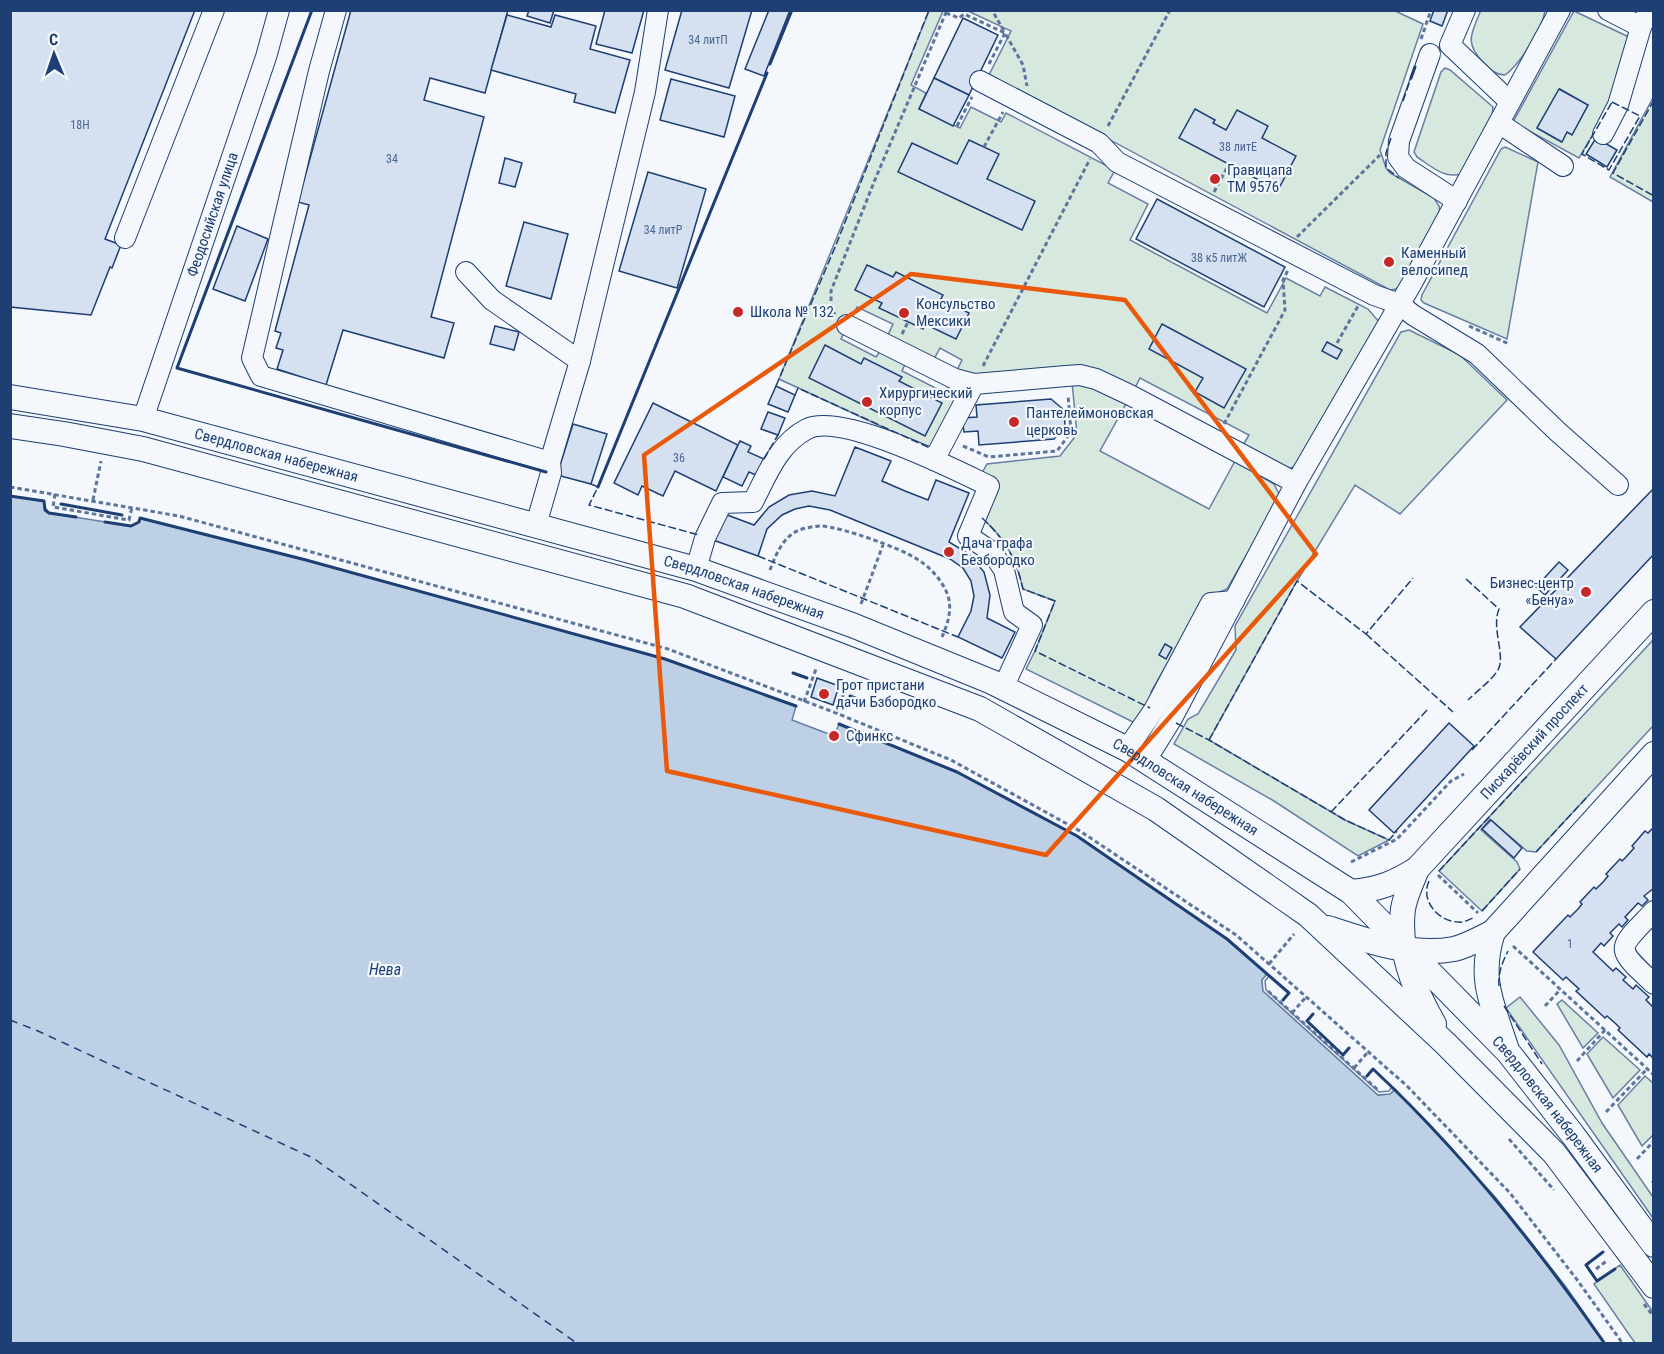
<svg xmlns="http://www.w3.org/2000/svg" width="1664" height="1354" font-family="'Roboto Condensed',sans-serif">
	<rect width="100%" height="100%" fill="#f4f7fb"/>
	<g fill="#d7e8df" stroke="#687fa3" stroke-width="1.5" fill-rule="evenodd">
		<path d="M1393,10L1423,24L1380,150L1386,168L1390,173L1434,198L1439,206L1440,215L1402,283L1396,289L1390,290L989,75L1011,31L968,11Z"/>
		<path d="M1481,10L1545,11C1542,29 1520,64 1505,75C1496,75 1491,70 1484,63C1464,43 1471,34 1481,10Z"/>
		<path d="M929,11H943L911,85L926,93L919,109L960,128L971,107L1001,122L1006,113L1115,170L1108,183L1148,204L1130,240L1267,313L1286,278L1320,296L1325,287L1368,309L1380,323L1295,466L1289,469L1242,447L1249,435L1140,378L1134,390L1103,372L1090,368L970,376L957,370L962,360L940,348L934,359L888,335L893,324L857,307L841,339L876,357L881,350L906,362L902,371L945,393L951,381L964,388L930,449L779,379Z"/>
		<path d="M1574,11L1631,38L1612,102L1579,158L1513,122ZM1560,89L1588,105L1572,134L1567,132L1561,142L1537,128Z"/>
		<path d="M1445,68L1450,70L1493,107L1492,117L1461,174C1444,179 1431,166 1417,157L1414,152L1441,72Z"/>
		<path d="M1653,98L1654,202H1653L1610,177Z"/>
		<path d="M1505,147L1538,162L1507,339L1424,303L1421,300L1422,295L1501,149Z"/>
		<path d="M1409,330L1460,355L1507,400L1400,514L1355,485L1297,581L1209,740L1345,820L1389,840L1358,856L1274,801L1174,744L1188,719L1198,714L1236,650L1235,626L1401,332Z"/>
		<path d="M1072,382H1082L1127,402L1100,451L1209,509L1235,461L1274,484L1279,494L1276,503L1227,589L1205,598L1151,692V700L1135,723L1026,669L1035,651L1055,601L1023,589C1016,557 1005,539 981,517L998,481L982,473L987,464L1060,456L1077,434Z"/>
		<path d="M1653,640V726L1536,852L1527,851L1490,819L1481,830L1517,862L1520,869L1482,911L1439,871Z"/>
		<path d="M1520,997L1559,1045L1602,1123L1653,1197V1218L1506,1008Z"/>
		<path d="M1562,1000L1598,1033L1583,1048L1557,1004Z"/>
		<path d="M1603,1037L1640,1070L1613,1098L1587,1054Z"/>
		<path d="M1645,1076L1653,1083L1654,1134L1642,1146L1618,1105Z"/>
		<path d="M1620,1265L1653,1312V1343H1635L1594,1284Z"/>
	</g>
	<path fill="#bed0e5" stroke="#687fa3" stroke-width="1.5" d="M11,496L44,501V506L49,513L131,526L139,522L140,518L306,560L665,659L796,706L792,720L834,736L839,724L957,772L1077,836L1227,939L1267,974L1262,980L1263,991L1378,1095L1390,1094L1395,1089L1496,1198L1566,1287L1605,1343L11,1344Z"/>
	<path fill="#f4f7fb" stroke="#687fa3" stroke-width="1.5" d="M1267,974L1269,976L1265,981L1266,990L1379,1092L1389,1091L1392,1087L1395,1089L1390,1094L1378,1095L1263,991L1262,980Z"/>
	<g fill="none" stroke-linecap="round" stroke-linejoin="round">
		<path stroke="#1d3f73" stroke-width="1.5" stroke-dasharray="8 6" stroke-linecap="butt" d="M10,1020L38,1031L313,1158L578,1344"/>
	</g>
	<g fill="#d5e0f0" stroke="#1d3f73" stroke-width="1.5">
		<path d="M10,10H195L105,239L121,245L112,268L110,267L91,315L10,307Z"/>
		<path d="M351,10H508L485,93L430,78L424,100L484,117L431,317L454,323L444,358L343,330L326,385L277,369L283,350L276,348L281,333L275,331L309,205L298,202Z"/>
		<path d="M529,10H554L550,23L527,16Z"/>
		<path d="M605,10H644L632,53L596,44Z"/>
		<path d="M682,10H752L729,88L665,70Z"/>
		<path d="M769,10H790L764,76L745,69Z"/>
		<path d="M1434,10H1448L1442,26L1430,21Z"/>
		<path d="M507,15L551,27L555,15L596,26L590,49L630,60L615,113L574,102L576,94L491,70Z"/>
		<path d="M963,18L998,35L969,95L934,78Z"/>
		<path d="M934,78L969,95L953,126L919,109Z"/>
		<path d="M671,79L735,96L724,137L660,120Z"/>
		<path d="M1559,89L1588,105L1572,135L1567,132L1562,142L1537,128Z"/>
		<path d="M1195,109L1215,120L1213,123L1226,130L1237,110L1268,126L1262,138L1296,156L1278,190L1179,138Z"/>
		<path d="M1596,138L1617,150L1607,167L1586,154Z"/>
		<path d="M969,140L999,154L987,179L1035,201L1022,230L898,172L912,143L957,164Z"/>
		<path d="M505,158L522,163L515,187L499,183Z"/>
		<path d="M648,172L706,189L677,288L619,271Z"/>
		<path d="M1157,199L1285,267L1264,307L1136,239Z"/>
		<path d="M524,222L568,234L551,299L506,286Z"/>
		<path d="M237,226L268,239L245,301L213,289Z"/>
		<path d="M867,265L893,277L896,272L943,295L941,299L969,313L956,339L925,324L923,329L879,308L882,303L855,290Z"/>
		<path d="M1162,324L1246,369L1224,408L1195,392L1203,378L1149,349Z"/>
		<path d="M495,326L519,332L514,350L490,344Z"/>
		<path d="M1327,342L1342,350L1337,359L1322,351Z"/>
		<path d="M825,345L861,364L864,358L902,377L899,381L942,403L925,436L809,378Z"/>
		<path d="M776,386L795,395L788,412L768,404Z"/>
		<path d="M1051,399L1064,410L1065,426L1054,439L979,445L978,431L964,432L962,418L977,417L976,405Z"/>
		<path d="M653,403L738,445L716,491L675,471L663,496L642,486L638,495L614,483Z"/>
		<path d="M768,412L785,418L778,435L761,429Z"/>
		<path d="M573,424L607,434L591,484L557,475Z"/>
		<path d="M740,441L751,446L748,452L764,459L756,475L749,472L742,486L723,477Z"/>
		<path d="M855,447L891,461L882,481L905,491L928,500L936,480L969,493L949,542L969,554L984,572L990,595L987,618L1015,632L1002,658L958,637L971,611L974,596L971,581L963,568L950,559L830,510L809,506L795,509L782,515L767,529L758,556L713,540L722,513L754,525L769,507L789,495L812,491L835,496Z"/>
		<path d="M1654,488V554L1556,659L1520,627Z"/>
		<path d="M1559,562L1568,570L1545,595L1536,587Z"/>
		<path d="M1165,644L1172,648L1166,659L1159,655Z"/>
		<path d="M817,678L839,686L833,705L811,697Z"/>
		<path d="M1449,723L1474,746L1394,833L1369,810Z"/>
		<path d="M1491,820L1522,848L1514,858L1482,829Z"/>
		<path d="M1654,827V888L1644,896L1648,900L1642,906L1638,903L1625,917L1628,920L1622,927L1619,924L1610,933L1613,936L1604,946L1601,943L1593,952L1613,971L1616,968L1626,977L1623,980L1633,989L1636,985L1649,997L1646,1000L1654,1008V1059L1649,1054L1647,1057L1618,1030L1620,1028L1616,1024L1607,1016L1605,1018L1576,991L1579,989L1566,977L1563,980L1533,952L1568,915L1570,917L1578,909L1582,904L1580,902L1594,887L1596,889L1604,881L1608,876L1606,874L1620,859L1622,861L1626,857L1634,848L1632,846L1645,831L1648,833Z"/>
	</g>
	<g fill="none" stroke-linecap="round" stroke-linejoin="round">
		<defs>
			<g id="minor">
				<path d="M336,10L319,71L252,358L261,376L550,462"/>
				<path d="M1465,10L1450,45L1510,102"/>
				<path d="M1608,10L1641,27L1649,10"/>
				<path d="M1430,54L1399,141L1398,157L1406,168L1457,201"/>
				<path d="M980,81L1099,143L1117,162L1374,295L1399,304L1413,315L1477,354L1558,432L1618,485"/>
				<path d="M1499,123L1563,166"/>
				<path d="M1603,134L1618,105L1641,27"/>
				<path d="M125,238L214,10"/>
				<path d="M466,272L492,300L580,361"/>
				<path d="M847,325L955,379L974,384L1066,376L1080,375L1096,379L1130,395L1296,483"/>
				<path id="s1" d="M143,419L266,57L279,10"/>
				<path d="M934,460L974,384"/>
				<path d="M536,525L551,473L550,462L580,361L645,92L658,10"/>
				<path d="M696,569L705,538L722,503L753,502C767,475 778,444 807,429C841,412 954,469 989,486L968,536L992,552L1004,570L1014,612L1032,625L1003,688"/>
				<path d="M1127,749L1154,710L1211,603L1234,601"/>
				<path d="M1146,760L1171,720L1296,483L1412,283L1560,10"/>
				<path d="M1654,911C1617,950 1613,946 1654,984"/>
			</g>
			<g id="major">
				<path id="s2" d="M10,397L143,419L696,569L852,625L992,682L1127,749L1351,892L1508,1052L1573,1135L1654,1245"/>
				<path d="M10,426L64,434L143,449L685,596L980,709L1156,809L1308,915L1446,1044L1554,1153L1654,1286"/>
				<path d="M1417,869C1412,882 1405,896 1403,909C1398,949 1414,990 1434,1024"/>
				<path id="s3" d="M1351,892C1379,889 1393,884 1417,869L1654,612"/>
				<path d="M1328,928C1367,941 1413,957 1454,949C1467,946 1481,938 1493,932"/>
				<path d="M1506,1047C1492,1004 1478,978 1493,932L1654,754"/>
			</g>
		</defs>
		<use href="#minor" stroke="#1d3f73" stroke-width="22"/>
		<use href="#major" stroke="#1d3f73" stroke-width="26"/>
		<g stroke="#5e769c" stroke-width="3" stroke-dasharray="4.5 3" stroke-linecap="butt">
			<path d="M946,13L959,18L964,14L1005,33L1023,65L1027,86"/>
			<path d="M1421,39L1431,10"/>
			<path d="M989,64L1005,33L992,10"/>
			<path d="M957,126L972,97"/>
			<path d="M1108,126L1170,10"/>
			<path d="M984,147L1003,112"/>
			<path d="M1214,192L1229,164"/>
			<path d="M1297,237L1380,155"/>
			<path d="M835,315L831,307V291L874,182L947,10"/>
			<path d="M1469,326L1509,344"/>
			<path d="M902,334L908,322"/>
			<path d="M1337,343L1358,306"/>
			<path d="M983,366L1090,159"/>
			<path d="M1224,424L1285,310L1283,280L1288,270"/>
			<path d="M963,446L989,457L1057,451L1071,432L1068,395"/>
			<path d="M10,487L179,516L668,649L836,713L951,760L1080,831L1236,935L1269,964L1407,1086L1510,1193L1578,1281L1623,1344"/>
			<path d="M55,494L53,507L129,520L132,507"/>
			<path d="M93,500L101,461"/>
			<path d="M770,570C776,554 783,537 799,530C805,528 815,526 821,526C842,527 900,548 917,559C930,567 941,579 947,593C953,608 948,623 942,637"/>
			<path d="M861,604L883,545"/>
			<path d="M804,702L816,669"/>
			<path d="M836,713L849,681"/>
			<path d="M1351,862L1397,839L1451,781L1464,774"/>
			<path d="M1438,875L1478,913"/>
			<path d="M1513,946L1654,1075"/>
			<path d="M1269,964L1294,934"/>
			<path d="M1268,991L1379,1091"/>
			<path d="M1545,1006L1560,990"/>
			<path d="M1292,1013L1306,997"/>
			<path d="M1577,1061L1605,1030"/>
			<path d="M1354,1068L1368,1052"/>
			<path d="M1606,1112L1647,1069"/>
			<path d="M1509,1139L1554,1190"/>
			<path d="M1637,1159L1654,1141"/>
			<path d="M1652,1183L1654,1181"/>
			<path d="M1596,1269L1608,1260"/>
			<path d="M1644,1304L1654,1317"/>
		</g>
		<use href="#minor" stroke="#f4f7fb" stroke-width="20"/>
		<use href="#major" stroke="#f4f7fb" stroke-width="24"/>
		<g stroke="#1d3f73" stroke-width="1.5" stroke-dasharray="8 3" stroke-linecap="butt">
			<path d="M1654,100L1613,173L1654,196"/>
			<path d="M1403,101L1411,78"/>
			<path d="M1612,102L1640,116L1609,170L1582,154Z"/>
			<path d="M1391,138L1386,153V168L1399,178"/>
			<path d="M776,386L836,245L929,10"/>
			<path d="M795,395L798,388L930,448"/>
			<path d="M764,459L778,435"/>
			<path d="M591,484L598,487L589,505L699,535"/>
			<path d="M982,518C1005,539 1016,558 1023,589L1055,601L1035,651L1150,708"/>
			<path d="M758,556L958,637"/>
			<path d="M1466,579L1499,609C1491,628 1506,656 1498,670C1491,681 1477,691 1468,700"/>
			<path d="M1366,634L1453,712"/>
			<path d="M1176,723L1209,740L1345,820L1389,840L1397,831"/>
			<path d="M1209,740L1297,581L1366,634L1413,578"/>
			<path d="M1472,750L1556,659"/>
			<path d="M1331,812L1429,708"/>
			<path d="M1536,852L1589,795"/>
			<path d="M1439,871L1529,774"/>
			<path d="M1429,881C1420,900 1438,922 1459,922C1463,923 1468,920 1473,918"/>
			<path d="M1482,911L1520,869"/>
			<path d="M1499,986C1498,973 1502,963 1508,951"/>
			<path d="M1504,1006L1542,1064"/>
		</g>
		<g stroke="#1d3f73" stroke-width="3">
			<path d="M312,10L177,368L546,472"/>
			<path d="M770,64L792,10"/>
			<path d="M1411,78L1415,67"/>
			<path d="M598,487L767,73"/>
			<path d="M10,496L44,501L45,510L49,513L76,517"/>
			<path d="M61,504L122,515"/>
			<path d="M105,522L131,526L139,522L140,518L306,560L665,659L796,706"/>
			<path d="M793,673L807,678"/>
			<path d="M850,696L865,702"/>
			<path d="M839,724L957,772L1077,836L1227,939L1289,993L1283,1000"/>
			<path d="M1313,1014L1307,1021L1343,1055L1349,1048"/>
			<path d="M1367,1076L1373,1069C1461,1151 1536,1245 1605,1344"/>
			<path d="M1603,1252L1586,1265L1597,1281L1615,1269"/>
		</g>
	</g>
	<path fill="none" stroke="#e8590c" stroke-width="4.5" stroke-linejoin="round" d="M911,274L1125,300L1316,554L1046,855L667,771L644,455Z"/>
	<g fill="#c62828" stroke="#f4f7fb" stroke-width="2">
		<circle cx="1215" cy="179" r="6"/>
		<circle cx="1389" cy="262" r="6"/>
		<circle cx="738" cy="312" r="6"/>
		<circle cx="904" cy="313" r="6"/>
		<circle cx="867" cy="402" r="6"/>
		<circle cx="1014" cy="422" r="6"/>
		<circle cx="949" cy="552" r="6"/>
		<circle cx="1586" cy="592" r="6"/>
		<circle cx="824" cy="694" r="6"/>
		<circle cx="834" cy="736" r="6"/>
	</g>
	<g text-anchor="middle" stroke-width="4.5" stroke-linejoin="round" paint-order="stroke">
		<g font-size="12" fill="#4b6792">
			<text x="708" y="44">34 литП</text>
			<text x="80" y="129">18Н</text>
			<text x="1238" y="151">38 литЕ</text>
			<text x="392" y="163">34</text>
			<text x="663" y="234">34 литР</text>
			<text x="1219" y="262">38 к5 литЖ</text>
			<text x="679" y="462">36</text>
			<text x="1570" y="948">1</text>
		</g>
		<g font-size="15" fill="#1d3f73" stroke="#f4f7fb" text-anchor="start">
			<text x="1227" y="175">Гравицапа<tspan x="1227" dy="17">ТМ 9576</tspan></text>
			<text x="1401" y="258">Каменный<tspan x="1401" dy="17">велосипед</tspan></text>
			<text x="916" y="309">Консульство<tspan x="916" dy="17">Мексики</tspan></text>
			<text x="750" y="317">Школа № 132</text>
			<text x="879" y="398">Хирургический<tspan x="879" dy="17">корпус</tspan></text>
			<text x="1026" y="418">Пантелеймоновская<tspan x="1026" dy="17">церковь</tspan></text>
			<text x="961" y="548">Дача графа<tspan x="961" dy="17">Безбородко</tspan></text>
			<text x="1574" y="588" text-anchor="end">Бизнес-центр<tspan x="1574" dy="17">«Бенуа»</tspan></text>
			<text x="836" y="690">Грот пристани<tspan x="836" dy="17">дачи Бзбородко</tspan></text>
			<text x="846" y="741">Сфинкс</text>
		</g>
		<g font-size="15" fill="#1d3f73" stroke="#f4f7fb">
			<text dy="5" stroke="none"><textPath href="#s1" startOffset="216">Феодосийская улица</textPath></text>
			<text dy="5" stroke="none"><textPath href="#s2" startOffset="273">Свердловская набережная</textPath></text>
			<text dy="5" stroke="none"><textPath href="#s2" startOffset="759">Свердловская набережная</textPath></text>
			<text dy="5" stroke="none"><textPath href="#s3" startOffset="244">Пискарёвский проспект</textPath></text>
			<text dy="5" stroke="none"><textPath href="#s2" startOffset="1245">Свердловская набережная</textPath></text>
			<text dy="5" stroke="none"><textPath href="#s2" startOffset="1731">Свердловская набережная</textPath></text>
		</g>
		<g font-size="16" font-style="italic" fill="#1d3f73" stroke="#f4f7fb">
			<text x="385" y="975">Нева</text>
		</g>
	</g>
	<rect width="1664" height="1354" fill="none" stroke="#1d3f73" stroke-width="24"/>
	<g transform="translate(54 54) rotate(358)" stroke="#f4f7fb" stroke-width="4.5" paint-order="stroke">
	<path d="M0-4.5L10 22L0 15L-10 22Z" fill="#1d3f73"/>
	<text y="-9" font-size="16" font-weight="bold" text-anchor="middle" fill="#1d3f73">С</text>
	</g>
</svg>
